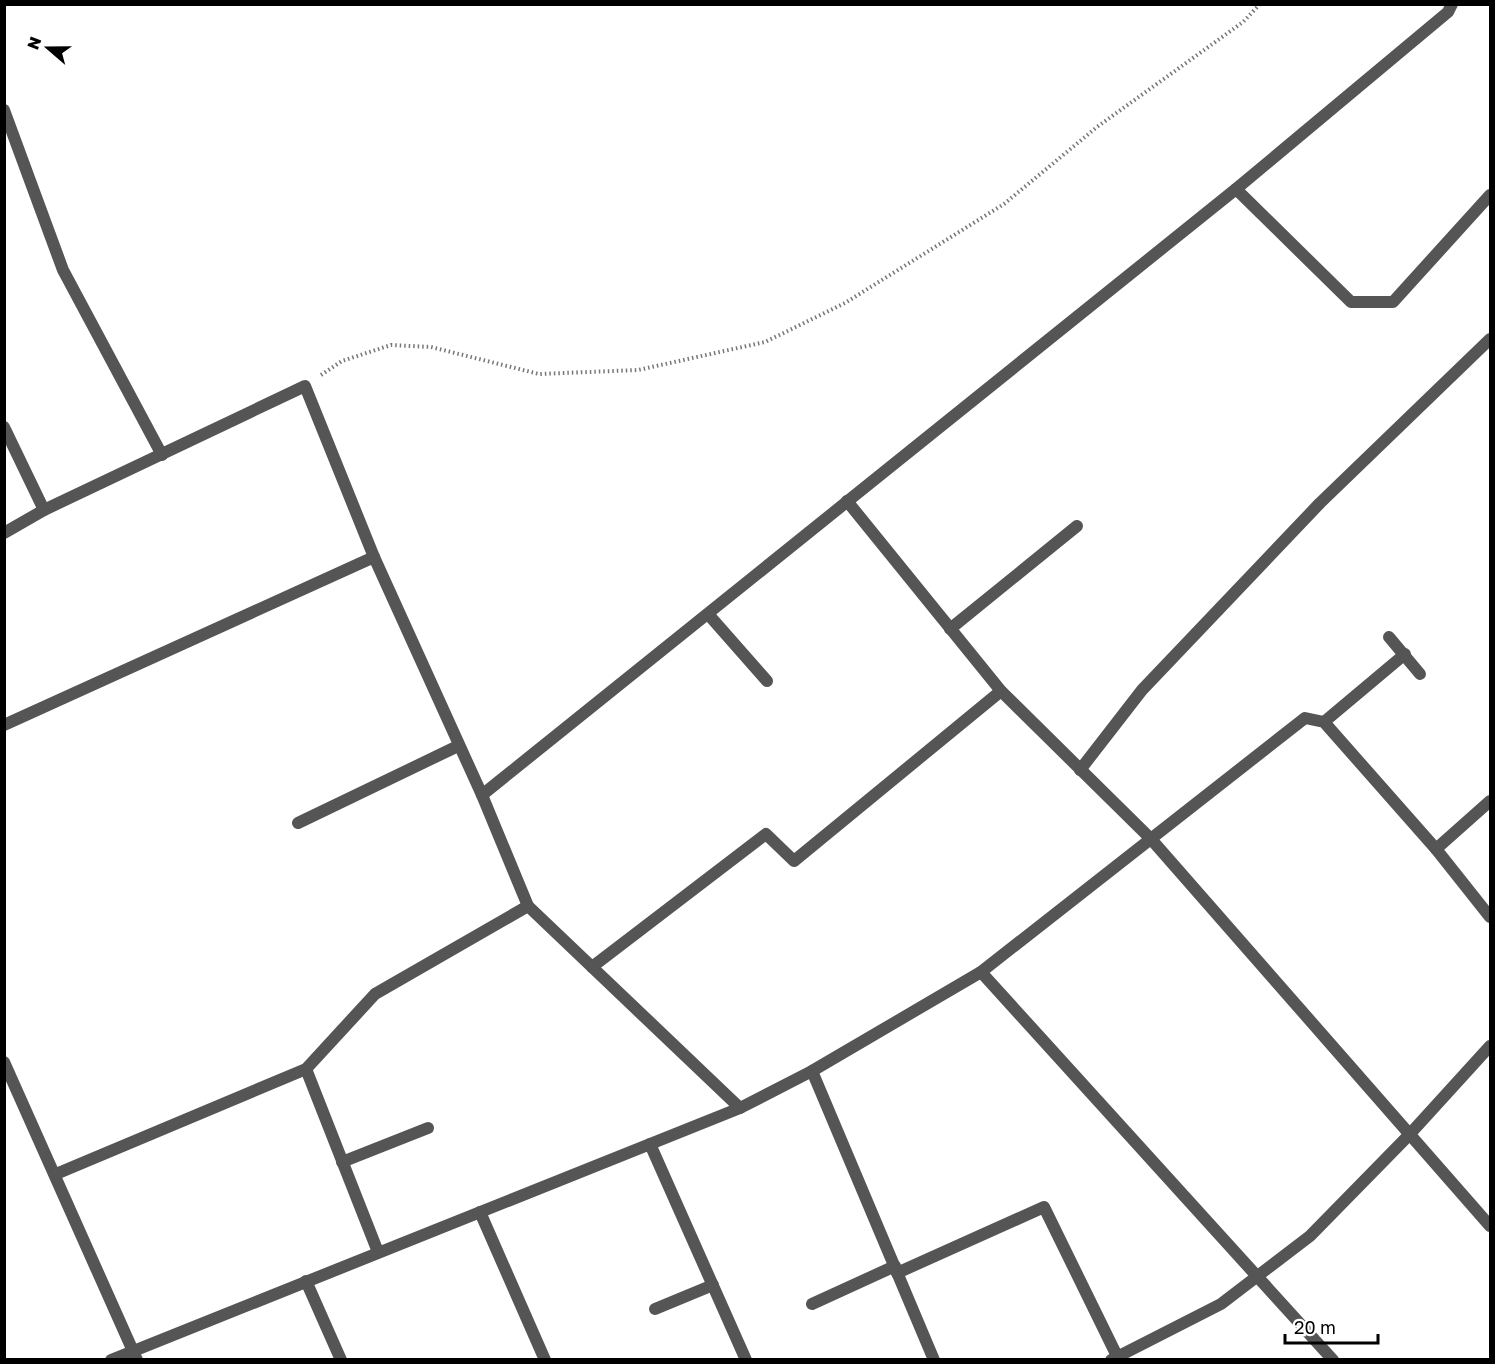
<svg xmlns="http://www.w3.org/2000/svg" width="1495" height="1364" font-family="'Golos Text',sans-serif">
	<rect width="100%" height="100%" fill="#fff"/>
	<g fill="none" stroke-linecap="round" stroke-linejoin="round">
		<path stroke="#777" stroke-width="4" stroke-dasharray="1.5 3" stroke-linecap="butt" d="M321,375L342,361L391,345L431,347L539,374L638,370L765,342L845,303L1004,204L1097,127L1243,22L1260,4"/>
		<g stroke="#555" stroke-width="12">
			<path d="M1436,849L1490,917"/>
			<path d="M981,972L1333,1360"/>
		</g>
		<g stroke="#555" stroke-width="12">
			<path d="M4,110L63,270L162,455"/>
			<path d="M1236,189L1351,302H1393L1490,195"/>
			<path d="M4,427L44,510"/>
			<path d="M847,501L1001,691L1151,839L1490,1226"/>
			<path d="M4,533L44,510L305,386L374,557L482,795L528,906L740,1108"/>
			<path d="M708,614L767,681"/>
			<path d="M950,629L1077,526"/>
			<path d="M1389,637L1420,674"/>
			<path d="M1324,722L1405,654"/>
			<path d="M4,725L374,557"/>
			<path d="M1080,770L1142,690L1320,503L1490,339"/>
			<path d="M482,795L1236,189L1448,12L1452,4"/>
			<path d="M298,823L458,746"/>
			<path d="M592,967L766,834L794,861L1001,691"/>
			<path d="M4,1062L137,1360"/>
			<path d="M306,1069L378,1252"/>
			<path d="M812,1071L934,1360"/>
			<path d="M650,1144L746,1360"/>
			<path d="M342,1162L428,1128"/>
			<path d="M56,1174L306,1069L375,994L528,906"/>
			<path d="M480,1212L545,1360"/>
			<path d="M897,1273L1044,1207L1117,1356"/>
			<path d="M306,1281L341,1360"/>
			<path d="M812,1304L895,1266"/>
			<path d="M655,1309L713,1285"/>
			<path d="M111,1360L740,1108L812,1071L981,972L1305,718L1324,722L1436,849L1490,801"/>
			<path d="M1111,1360L1221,1304L1310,1236L1409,1135L1490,1046"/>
		</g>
	</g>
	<rect width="1495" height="1364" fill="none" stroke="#000000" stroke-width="12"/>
	<g transform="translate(48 48) rotate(290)" stroke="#ffffff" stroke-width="4.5" paint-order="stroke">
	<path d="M0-4.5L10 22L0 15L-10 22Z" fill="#000000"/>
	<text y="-9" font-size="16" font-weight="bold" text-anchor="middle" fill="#000000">N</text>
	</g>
	<path d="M1285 1334v9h93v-9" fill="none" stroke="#000000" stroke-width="3"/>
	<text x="1294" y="1334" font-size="18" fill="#000000" stroke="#ffffff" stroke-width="4.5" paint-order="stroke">20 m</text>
</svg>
